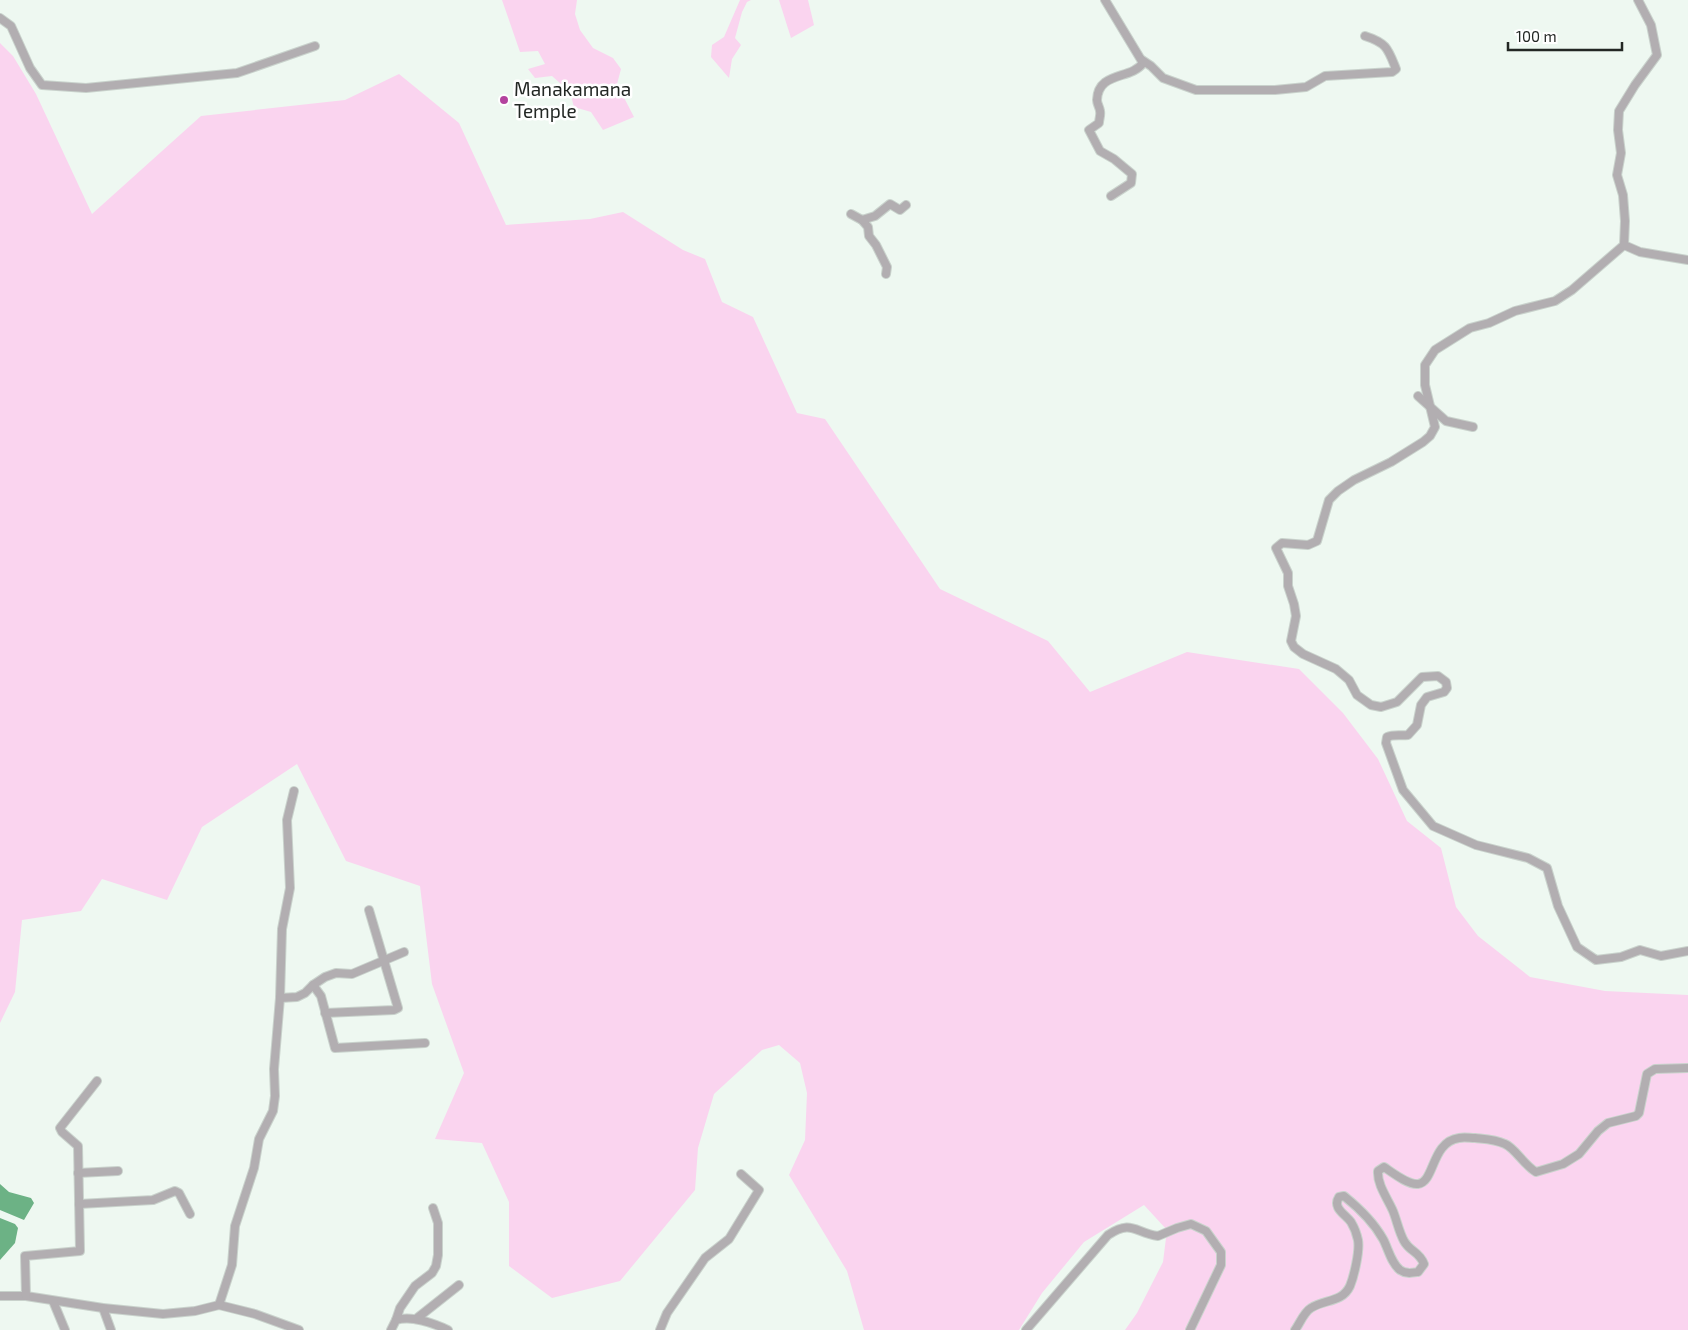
<svg xmlns="http://www.w3.org/2000/svg" width="1688" height="1330" font-family="'Exo 2',sans-serif">
	<rect width="100%" height="100%" fill="#eef8f1"/>
	<g fill="#fad4ef">
		<path d="M502,0H577L575,14L580,30L593,48L613,58L621,69L617,84L634,117L603,130L591,112L574,107L570,92L552,76L535,78L528,69L545,64L538,51L520,52Z"/>
		<path d="M740,0H751L747,2L742,12L735,38L741,45L732,59L729,78L711,57L712,45L724,37Z"/>
		<path d="M779,0H808L814,25L791,38Z"/>
		<path d="M0,43L13,56L36,94L92,214L201,116L345,100L399,74L459,123L506,225L590,219L623,212L683,250L705,259L722,302L753,317L797,413L825,419L940,589L1048,641L1090,692L1187,652L1299,669L1343,713L1378,759L1407,821L1441,848L1456,907L1478,936L1530,977L1605,991L1688,995V1330H1125L1137,1313L1163,1262L1167,1230L1144,1205L1084,1242L1042,1293L1019,1330H864L847,1271L789,1175L805,1140L807,1093L800,1063L779,1045L762,1050L714,1094L698,1148L695,1190L620,1281L552,1298L509,1266V1202L482,1143L435,1139L464,1073L432,984L420,886L346,861L297,764L202,827L167,900L102,879L81,911L22,920L15,992L0,1023Z"/>
	</g>
	<g fill="#6cb285">
		<path d="M0,1184L9,1192L31,1198L34,1203L24,1220L0,1210Z"/>
		<path d="M0,1218L15,1224L18,1228L15,1243L0,1260Z"/>
	</g>
	<g fill="none" stroke-linecap="round" stroke-linejoin="round">
		<defs>
			<g id="street">
				<path d="M1105,0L1143,63C1131,80 1098,71 1097,100C1097,104 1100,108 1100,111C1101,115 1099,119 1099,123L1089,130L1100,151L1114,159L1132,174L1131,183L1111,196"/>
				<path d="M1638,0L1651,25L1657,55L1635,85L1619,111L1618,130L1621,153L1617,175L1623,195L1625,221L1624,245L1572,290L1555,301L1515,311L1489,323L1470,328L1435,350L1425,365V385L1435,427L1430,436L1423,442L1391,462L1354,480L1338,491L1329,500L1317,541L1308,545L1282,543L1276,548L1288,573V586L1294,604L1296,616L1291,641L1294,647L1303,654L1336,669L1349,680L1357,695L1371,705L1381,707L1397,702L1422,677L1438,676L1446,682L1447,688L1444,692L1427,697L1421,705L1417,725L1408,735C1401,736 1394,734 1387,737L1386,743L1403,790L1433,826L1476,845L1528,858L1547,868L1558,906L1577,947L1596,960L1621,957L1640,950L1661,956L1688,951"/>
				<path d="M0,18L11,26L30,68L42,85L86,88L237,73L315,46"/>
				<path d="M1142,60L1151,66L1163,78L1196,90H1275L1306,87L1325,76L1392,72L1396,69C1388,49 1387,43 1365,36"/>
				<path d="M851,214L862,220L868,227L869,236L876,245L887,267L886,274"/>
				<path d="M862,220L875,216L890,204L900,210L906,205"/>
				<path d="M1624,245L1640,252L1688,260"/>
				<path d="M1418,396L1446,421L1473,427"/>
				<path d="M313,985L321,996L335,1048L425,1043"/>
				<path d="M280,998L297,997L305,993L313,985L325,977L336,973L352,974L404,952"/>
				<path d="M325,1013L394,1010L398,1008L369,910"/>
				<path d="M78,1173L118,1171"/>
				<path d="M79,1204L153,1200L175,1191L179,1193L190,1214"/>
				<path d="M0,1296H26L103,1308L163,1314L195,1311L219,1305L255,1314L299,1330"/>
				<path d="M26,1296L25,1256L80,1251L78,1146L62,1132L60,1128L97,1081"/>
				<path d="M53,1301L65,1330"/>
				<path d="M219,1305L232,1265L235,1226L254,1168L259,1139L273,1111L275,1096L274,1069L280,998L282,929L290,888L287,820L294,791"/>
				<path d="M103,1308L111,1330"/>
				<path d="M416,1319L459,1285"/>
				<path d="M396,1320L400,1308L415,1286L432,1273L436,1266L438,1255V1223L433,1208"/>
				<path d="M391,1330L396,1320C412,1315 433,1323 448,1330"/>
				<path d="M660,1330L667,1313L705,1258L729,1239L759,1190L741,1174"/>
				<path d="M1026,1330L1108,1235C1132,1219 1135,1233 1158,1236L1177,1228L1191,1224L1206,1231L1221,1252V1265L1190,1330"/>
				<path d="M1295,1330C1300,1323 1304,1312 1311,1308C1324,1299 1342,1303 1350,1286C1354,1276 1360,1251 1358,1240C1357,1235 1354,1227 1351,1222C1345,1214 1332,1208 1339,1197L1344,1196C1359,1208 1373,1221 1383,1239C1388,1248 1391,1263 1400,1270C1406,1274 1411,1273 1418,1272L1424,1264C1419,1251 1410,1252 1404,1241C1399,1232 1397,1221 1393,1211C1388,1199 1377,1185 1378,1171L1384,1167C1393,1173 1408,1185 1418,1184C1435,1182 1431,1142 1459,1138C1464,1137 1470,1138 1475,1138C1485,1139 1495,1139 1505,1144C1515,1148 1524,1165 1536,1172L1563,1164L1579,1154L1598,1131L1608,1123L1636,1116L1639,1113L1647,1074L1655,1069L1688,1068"/>
			</g>
		</defs>
		<use href="#street" stroke="#c9d2cc" stroke-width="10"/>
		<use href="#street" stroke="#b2aeb1" stroke-width="8"/>
	</g>
	<circle fill="#b3429e" stroke="#fff" stroke-width="2" cx="504" cy="100" r="5"/>
	<g text-anchor="middle" stroke-width="5" stroke-linejoin="round" paint-order="stroke">
		<g font-size="19" fill="#232724" stroke="#fff" text-anchor="start">
			<text x="514" y="96">Manakamana<tspan x="514" dy="22">Temple</tspan></text>
		</g>
	</g>
	<path d="M1508 42v8h114v-8" fill="none" stroke="#232724" stroke-width="2.5"/>
	<text x="1516" y="42" font-size="15" fill="#232724" stroke="#ffffff" stroke-width="4" paint-order="stroke">100 m</text>
</svg>
